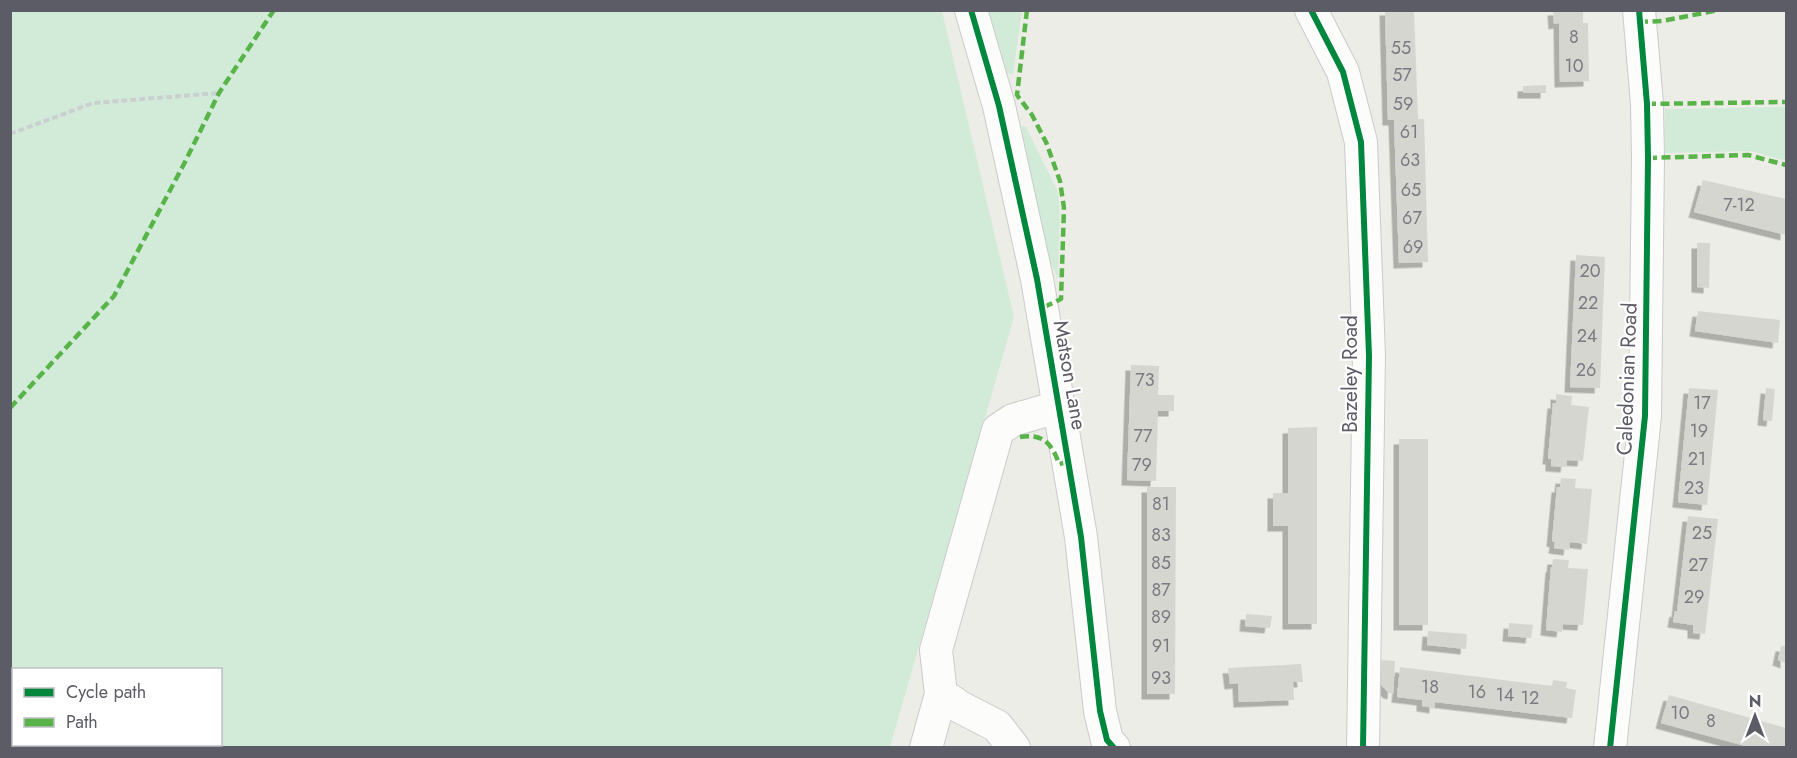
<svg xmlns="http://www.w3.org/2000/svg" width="1797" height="758" font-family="Jost,sans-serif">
	<defs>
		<filter id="shadow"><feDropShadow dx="-5.5" dy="5.5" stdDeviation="0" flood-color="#0004"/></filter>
	</defs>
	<rect width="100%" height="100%" fill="#ecede6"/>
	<g fill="#d2ebd9" fill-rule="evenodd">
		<path d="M10,11H942L1014,317L890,747H11ZM14,670H220V744H14Z"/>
		<path d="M987,11H1022L1013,74L1005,73Z"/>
		<path d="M1786,107V161L1751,151L1665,153V109Z"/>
		<path d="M1020,126L1026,127L1058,192L1060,215L1058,279L1043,246L1020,142Z"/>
	</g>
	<g fill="#d6d6d1" filter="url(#shadow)">
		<path d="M1385,10H1414L1418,119H1424L1428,262L1399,263L1394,120H1388Z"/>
		<path d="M1553,10H1583V23H1588L1589,81L1560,82L1559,23L1554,24Z"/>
		<path d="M1546,85V93H1523V86Z"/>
		<path d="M1703,180L1786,199V235L1694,212Z"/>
		<path d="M1697,243H1710L1709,288L1697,287Z"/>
		<path d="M1576,255L1605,257L1600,388L1570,387Z"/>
		<path d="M1698,311L1780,320L1778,343L1695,331Z"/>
		<path d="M1131,365L1159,366L1158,395H1174V411H1158L1156,481L1127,480Z"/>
		<path d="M1689,388L1718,390L1707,505L1678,502Z"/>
		<path d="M1766,388L1775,389L1772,421L1763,420Z"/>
		<path d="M1556,394L1572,396L1571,405L1589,407L1583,461L1567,460L1566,467L1551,466V459H1548L1553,403H1556Z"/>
		<path d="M1317,427V624H1288V526H1273V493H1288V428Z"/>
		<rect x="1399" y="439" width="29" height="186"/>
		<path d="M1561,478L1576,479L1575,488L1592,489L1587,544L1570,542L1569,550L1554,548L1555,542L1552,541L1557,487H1560Z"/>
		<path d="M1147,487H1176L1175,694H1147Z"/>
		<path d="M1688,516L1718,519L1705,634L1693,633V625L1673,622L1675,611L1677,612Z"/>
		<path d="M1553,559L1569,560L1568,568L1588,569L1583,625L1563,624L1562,632L1546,630L1551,567H1552Z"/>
		<path d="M1246,614L1272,616L1270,628L1245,626Z"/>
		<path d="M1509,623L1533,625L1531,638L1508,636Z"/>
		<path d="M1428,631L1467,634L1466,649L1427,645Z"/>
		<path d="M1781,646H1786V663L1778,660Z"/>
		<path d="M1381,660L1395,661L1393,694L1389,693L1381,685Z"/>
		<path d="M1301,664L1303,682H1293L1294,700L1239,702L1238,683L1230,684L1228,668Z"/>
		<path d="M1400,667L1552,686L1553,680L1567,682L1566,688L1576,690L1572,718L1435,702V708L1422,706V700L1397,697Z"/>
		<path d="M1669,695L1786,728V747H1749L1661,723Z"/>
	</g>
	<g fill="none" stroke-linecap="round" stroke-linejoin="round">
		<defs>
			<g id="minor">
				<path d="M971,10L999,106L1037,279L1081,537L1100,711L1107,740L1114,748"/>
				<path d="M1311,10L1343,72L1361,142L1369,356L1363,748"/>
				<path d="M926,748L941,694"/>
				<path d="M1014,748L997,726L960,707L941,694L936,650L998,430L1013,420L1058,407"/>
				<path d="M1610,748L1645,416L1648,158L1647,104L1639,10"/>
			</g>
		</defs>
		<use href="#minor" stroke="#cbcbcb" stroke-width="34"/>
		<path stroke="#cacfcf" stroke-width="4" stroke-dasharray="6 3" stroke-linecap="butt" d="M10,134L93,103L219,93"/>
		<use href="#minor" stroke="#fcfcfb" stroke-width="32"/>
		<g stroke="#58b449" stroke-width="4.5" stroke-dasharray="9 4.5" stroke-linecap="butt">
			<path d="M1027,10L1017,95L1032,115L1046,142L1060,181L1064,208L1061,299L1042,308"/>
			<path d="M1639,22L1662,21L1719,10"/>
			<path d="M1647,104L1786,102"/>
			<path d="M1648,158L1748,155L1786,165"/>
			<path d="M10,408L114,296L184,164L219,93L274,10"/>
			<path d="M1020,437C1042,433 1052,443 1059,464L1069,462"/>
		</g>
		<defs>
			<g id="cycleway">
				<path d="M971,10L999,106L1037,279L1081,537L1100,711L1107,740L1114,748"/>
				<path d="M1311,10L1343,72L1361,142L1369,356L1363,748"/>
				<path d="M1610,748L1645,416L1648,158L1647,104L1639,10"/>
			</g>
		</defs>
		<use href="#cycleway" stroke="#fff" stroke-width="10"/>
		<use href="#cycleway" stroke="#00873e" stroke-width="6"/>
	</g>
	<g text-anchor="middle" stroke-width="4.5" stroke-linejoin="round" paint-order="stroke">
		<g font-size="18" fill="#7a7b81">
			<text x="1574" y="43">8</text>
			<text x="1401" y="54">55</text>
			<text x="1574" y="72">10</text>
			<text x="1402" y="81">57</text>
			<text x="1403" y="110">59</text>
			<text x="1409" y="138">61</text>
			<text x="1410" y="166">63</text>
			<text x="1411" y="196">65</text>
			<text x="1739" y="211">7-12</text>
			<text x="1412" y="224">67</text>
			<text x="1413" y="253">69</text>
			<text x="1590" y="277">20</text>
			<text x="1588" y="309">22</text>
			<text x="1587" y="342">24</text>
			<text x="1586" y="376">26</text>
			<text x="1145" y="386">73</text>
			<text x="1702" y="409">17</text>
			<text x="1699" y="437">19</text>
			<text x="1143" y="442">77</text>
			<text x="1697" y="465">21</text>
			<text x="1142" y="471">79</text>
			<text x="1694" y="494">23</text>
			<text x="1161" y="510">81</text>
			<text x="1702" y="539">25</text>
			<text x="1161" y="541">83</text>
			<text x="1161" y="569">85</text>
			<text x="1698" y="571">27</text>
			<text x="1161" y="596">87</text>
			<text x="1694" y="603">29</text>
			<text x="1161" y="623">89</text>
			<text x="1161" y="652">91</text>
			<text x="1161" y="684">93</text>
			<text x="1430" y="693">18</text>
			<text x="1477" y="698">16</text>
			<text x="1505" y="701">14</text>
			<text x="1530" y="704">12</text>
			<text x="1680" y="719">10</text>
			<text x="1711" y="727">8</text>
		</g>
		<g font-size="21" fill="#5b5c66" stroke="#fff">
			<text transform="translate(1350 374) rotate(-90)" y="7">Bazeley Road</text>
			<text transform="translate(1070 375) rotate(80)" y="7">Matson Lane</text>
			<text transform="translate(1627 379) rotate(-88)" y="7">Caledonian Road</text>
		</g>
	</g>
	<rect width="1797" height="758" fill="none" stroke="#5b5c66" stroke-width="24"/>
	<rect x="12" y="668" width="210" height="78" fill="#ffffff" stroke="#bdbec2" stroke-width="1.5"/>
	<rect x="24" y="688" width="30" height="9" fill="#00873e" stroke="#bdbec2" stroke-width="1.5"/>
	<text x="66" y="698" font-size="18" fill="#5b5c66">Cycle path</text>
	<rect x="24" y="718" width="30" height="9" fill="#58b449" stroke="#bdbec2" stroke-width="1.5"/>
	<text x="66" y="728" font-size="18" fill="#5b5c66">Path</text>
	<g transform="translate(1755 716)" stroke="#ffffff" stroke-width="4.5" paint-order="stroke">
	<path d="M0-4.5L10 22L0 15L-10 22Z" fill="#5b5c66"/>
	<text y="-9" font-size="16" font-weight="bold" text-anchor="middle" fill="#5b5c66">N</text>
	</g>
</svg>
